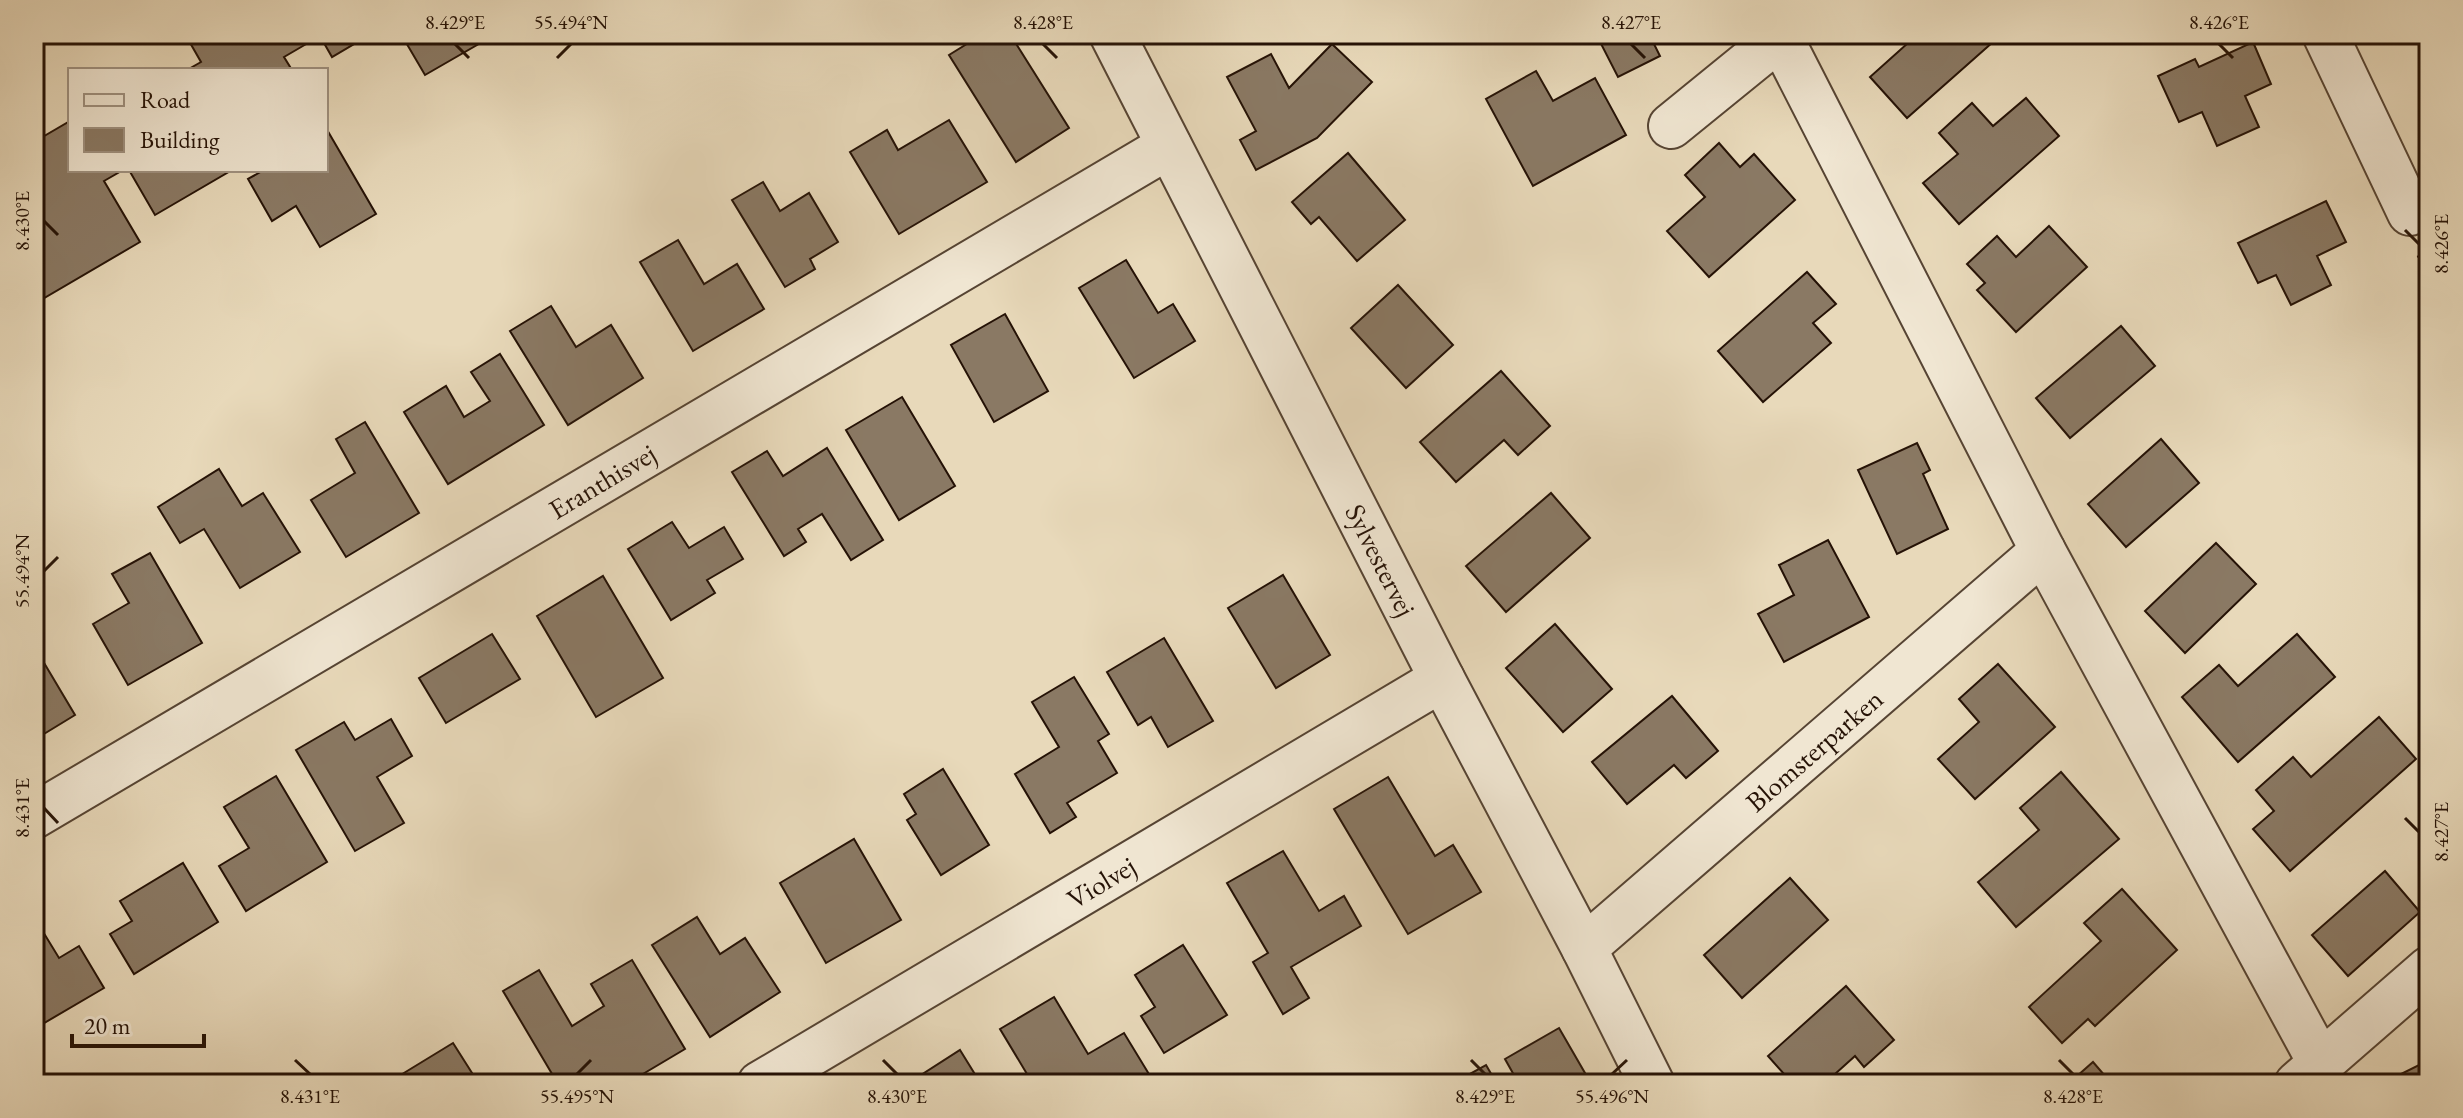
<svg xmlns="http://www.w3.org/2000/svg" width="2463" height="1118" font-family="'EB Garamond',serif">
	<rect width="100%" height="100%" fill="#e8d9ba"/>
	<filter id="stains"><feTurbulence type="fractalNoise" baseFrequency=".0025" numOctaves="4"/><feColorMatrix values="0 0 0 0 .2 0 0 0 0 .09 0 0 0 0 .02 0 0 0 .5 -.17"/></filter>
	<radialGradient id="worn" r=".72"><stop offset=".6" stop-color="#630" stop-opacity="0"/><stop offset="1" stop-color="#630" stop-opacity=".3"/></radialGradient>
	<g fill="#8a7964" stroke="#251206" stroke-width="2">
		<path d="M185,34H349L354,44L332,57L320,36L284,57L292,70H187L201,62Z"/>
		<path d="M401,34H496L425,75Z"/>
		<path d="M983,34H1010L1069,128L1016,162L949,55Z"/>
		<path d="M1596,34H1654L1650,36L1660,56L1618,77Z"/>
		<path d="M1918,34H2002L1907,118L1870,77Z"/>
		<path d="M2253,42L2271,84L2245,96L2259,127L2217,146L2202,112L2179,122L2158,76L2195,59L2199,67Z"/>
		<path d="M1332,44L1372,82L1317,138L1256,170L1240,140L1256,131L1227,77L1271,54L1289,88Z"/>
		<path d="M1536,71L1553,101L1595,78L1626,135L1533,186L1486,99Z"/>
		<path d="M2026,98L2059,136L1959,224L1923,183L1958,154L1939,133L1972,103L1993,126Z"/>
		<path d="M949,120L987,182L899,234L850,152L887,130L898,150Z"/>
		<path d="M70,121V170H123L104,181L140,242L34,304V142Z"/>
		<path d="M326,128L376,214L320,247L296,206L272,221L248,179L264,170H326Z"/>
		<path d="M1719,143L1740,167L1754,154L1795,200L1709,277L1667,231L1705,197L1685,175Z"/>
		<path d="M1348,153L1405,220L1357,261L1319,217L1311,224L1292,202Z"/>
		<path d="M129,170H232L155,215Z"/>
		<path d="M763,182L780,211L809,193L838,242L810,259L815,269L785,287L732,200Z"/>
		<path d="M2326,201L2346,242L2317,256L2331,285L2291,305L2276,275L2258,283L2238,243Z"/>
		<path d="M2049,226L2087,267L2016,332L1977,290L1985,283L1967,264L1997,236L2016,257Z"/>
		<path d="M678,240L704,284L737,264L764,309L693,351L640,262Z"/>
		<path d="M1126,260L1158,313L1173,304L1195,341L1134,378L1079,288Z"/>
		<path d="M1807,272L1836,304L1813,323L1831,343L1763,402L1718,351Z"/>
		<path d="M1398,285L1453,345L1406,388L1351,328Z"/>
		<path d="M551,306L576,347L611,325L643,378L568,425L510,331Z"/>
		<path d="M1005,314L1048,391L994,422L951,345Z"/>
		<path d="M2121,326L2155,366L2070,438L2036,398Z"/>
		<path d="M500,354L544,425L448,484L404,412L446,386L464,417L490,401L471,372Z"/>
		<path d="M1501,371L1550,426L1518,455L1504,440L1456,482L1420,442Z"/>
		<path d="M902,397L955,486L899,520L846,430Z"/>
		<path d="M365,422L419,513L346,557L311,500L355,473L336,439Z"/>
		<path d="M2161,439L2199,483L2126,547L2088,504Z"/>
		<path d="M1917,443L1930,470L1923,474L1948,529L1897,554L1858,470Z"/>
		<path d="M827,448L883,540L851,560L822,514L798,529L806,542L784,556L732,472L767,451L783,476Z"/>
		<path d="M219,469L242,506L263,493L300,552L240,588L204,529L180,543L158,507Z"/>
		<path d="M1551,493L1590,538L1506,612L1466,566Z"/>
		<path d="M672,522L689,548L724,527L743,559L707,580L715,593L671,620L628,549Z"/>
		<path d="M1828,540L1869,617L1784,662L1758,614L1794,595L1779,565Z"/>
		<path d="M2216,543L2256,584L2185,653L2145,611Z"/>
		<path d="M150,553L202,643L128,685L93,624L129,603L112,574Z"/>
		<path d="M1283,575L1330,655L1276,688L1228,608Z"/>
		<path d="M603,576L663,678L596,717L537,616Z"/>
		<path d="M1555,624L1612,689L1563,732L1506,668Z"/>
		<path d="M492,634L520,679L446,723L419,678Z"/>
		<path d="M2297,634L2335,677L2238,762L2182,697L2219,665L2238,686Z"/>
		<path d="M1164,638L1213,721L1168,747L1151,717L1138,725L1107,672Z"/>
		<path d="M34,646L75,715L34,740Z"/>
		<path d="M1998,664L2055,727L1975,799L1938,759L1979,722L1959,699Z"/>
		<path d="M1074,677L1109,734L1098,741L1117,773L1067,803L1076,817L1050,833L1015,774L1059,747L1032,702Z"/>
		<path d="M1672,696L1718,751L1686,778L1674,765L1627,804L1592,762Z"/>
		<path d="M2379,717L2416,759L2290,871L2253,829L2274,811L2256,790L2293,757L2311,777Z"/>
		<path d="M391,719L412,756L377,777L404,823L355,851L296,750L344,722L355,740Z"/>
		<path d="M943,769L989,845L941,875L907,820L916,814L904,794Z"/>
		<path d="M2061,772L2119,839L2016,927L1978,882L2039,830L2020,808Z"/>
		<path d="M276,776L327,862L246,911L219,866L249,848L224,807Z"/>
		<path d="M1388,777L1435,856L1453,845L1481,892L1408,934L1334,809Z"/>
		<path d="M854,839L901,920L826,963L780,883Z"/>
		<path d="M1283,851L1319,911L1344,896L1361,926L1291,967L1309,998L1283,1014L1253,962L1268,953L1227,883Z"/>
		<path d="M183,863L218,922L134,974L110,934L132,921L120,901Z"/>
		<path d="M2385,871L2420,912L2348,976L2312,935Z"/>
		<path d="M1790,878L1828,920L1742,998L1704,955Z"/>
		<path d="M2122,889L2177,950L2095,1026L2088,1019L2062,1043L2029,1007L2101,941L2084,923Z"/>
		<path d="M34,917L59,958L79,946L104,988L34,1029Z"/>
		<path d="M697,917L720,954L745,938L780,992L710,1037L652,945Z"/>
		<path d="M1183,945L1227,1015L1164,1053L1141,1016L1155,1007L1135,975Z"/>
		<path d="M632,960L685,1049L626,1084H558L503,991L539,970L572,1026L604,1006L591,984Z"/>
		<path d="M1846,986L1894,1040L1864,1067L1855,1056L1824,1084H1793L1768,1056Z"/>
		<path d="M1054,997L1088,1054L1124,1033L1155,1084H1033L1000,1029Z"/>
		<path d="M1559,1028L1589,1080L1582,1084H1519L1505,1059Z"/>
		<path d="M453,1043L479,1084H404L399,1076Z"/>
		<path d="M960,1050L981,1084H907Z"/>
		<path d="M2429,1060V1084H2403L2399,1075Z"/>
		<path d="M2093,1062L2112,1084H2068Z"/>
		<path d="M1486,1065L1497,1084H1458L1457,1081Z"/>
	</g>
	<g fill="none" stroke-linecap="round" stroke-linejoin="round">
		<defs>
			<g id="minor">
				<path d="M1112,34L1442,679L1584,948L1652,1084"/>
				<path d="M2325,34L2410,213"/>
				<path d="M1780,37L2043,551L2321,1064"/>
				<path d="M1671,126L1784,34"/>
				<path d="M34,816L1169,146"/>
				<path d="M1584,948L2043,551"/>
				<path d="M760,1084L1442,679"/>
				<path d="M2297,1084L2429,969"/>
			</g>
		</defs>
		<use href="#minor" stroke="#564433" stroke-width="48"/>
		<path stroke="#251206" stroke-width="5" stroke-dasharray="2 4" stroke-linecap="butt" d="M2419,255L2429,275"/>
		<use href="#minor" stroke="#f0e6d2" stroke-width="44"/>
	</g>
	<path fill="none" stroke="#251206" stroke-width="3" d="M455,44L469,58M1043,44L1057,58M1631,44L1645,58M2219,44L2233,58M557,58L571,44M44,221L58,235M2405,230L2419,244M44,571L58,557M44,808L58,823M2405,818L2419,832M295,1060L310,1074M883,1060L897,1074M1471,1060L1485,1074M2059,1060L2073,1074M577,1074L591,1060M1612,1074L1627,1060"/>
	<g text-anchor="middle" stroke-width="6" stroke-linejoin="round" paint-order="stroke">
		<g font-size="28" fill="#251206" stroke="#f0e6d2">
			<text transform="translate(602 481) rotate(-31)" y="10">Eranthisvej</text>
			<text transform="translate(1381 560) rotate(63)" y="10">Sylvestervej</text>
			<text transform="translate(1814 750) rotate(-41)" y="10">Blomsterparken</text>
			<text transform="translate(1101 882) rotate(-31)" y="10">Violvej</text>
		</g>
	</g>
	<rect width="2463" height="1118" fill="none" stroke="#e8d9ba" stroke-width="88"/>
	<rect x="68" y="68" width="260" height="104" fill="#f0e6d2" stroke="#9f9180" stroke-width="2"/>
	<rect x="84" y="94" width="40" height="12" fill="#f0e6d2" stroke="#9f9180" stroke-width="2"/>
	<text x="140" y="108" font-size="24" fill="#251206">Road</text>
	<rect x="84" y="128" width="40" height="24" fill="#8a7964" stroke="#9f9180" stroke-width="2"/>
	<text x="140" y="148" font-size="24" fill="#251206">Building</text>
	<path d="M72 1034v12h132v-12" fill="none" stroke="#251206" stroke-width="4"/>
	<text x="84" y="1034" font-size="24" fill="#251206" stroke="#f0e6d2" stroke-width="6" paint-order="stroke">20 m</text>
	<rect x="44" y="44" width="2375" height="1030" fill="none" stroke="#251206" stroke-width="3"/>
	<g font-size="20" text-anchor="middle" fill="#251206">
		<text x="455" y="29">8.429°E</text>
		<text x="571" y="29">55.494°N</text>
		<text x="1043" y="29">8.428°E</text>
		<text x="1631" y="29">8.427°E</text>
		<text x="2219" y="29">8.426°E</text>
		<text transform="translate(22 221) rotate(-90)" y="7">8.430°E</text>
		<text transform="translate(2441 244) rotate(-90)" y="7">8.426°E</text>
		<text transform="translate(22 571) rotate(-90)" y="7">55.494°N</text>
		<text transform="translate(22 808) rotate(-90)" y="7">8.431°E</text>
		<text transform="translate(2441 832) rotate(-90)" y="7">8.427°E</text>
		<text x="310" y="1103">8.431°E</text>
		<text x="577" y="1103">55.495°N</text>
		<text x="897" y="1103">8.430°E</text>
		<text x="1485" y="1103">8.429°E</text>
		<text x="1612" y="1103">55.496°N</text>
		<text x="2073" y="1103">8.428°E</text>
	</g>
	<rect width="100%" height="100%" filter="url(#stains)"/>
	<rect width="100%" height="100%" fill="url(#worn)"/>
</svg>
